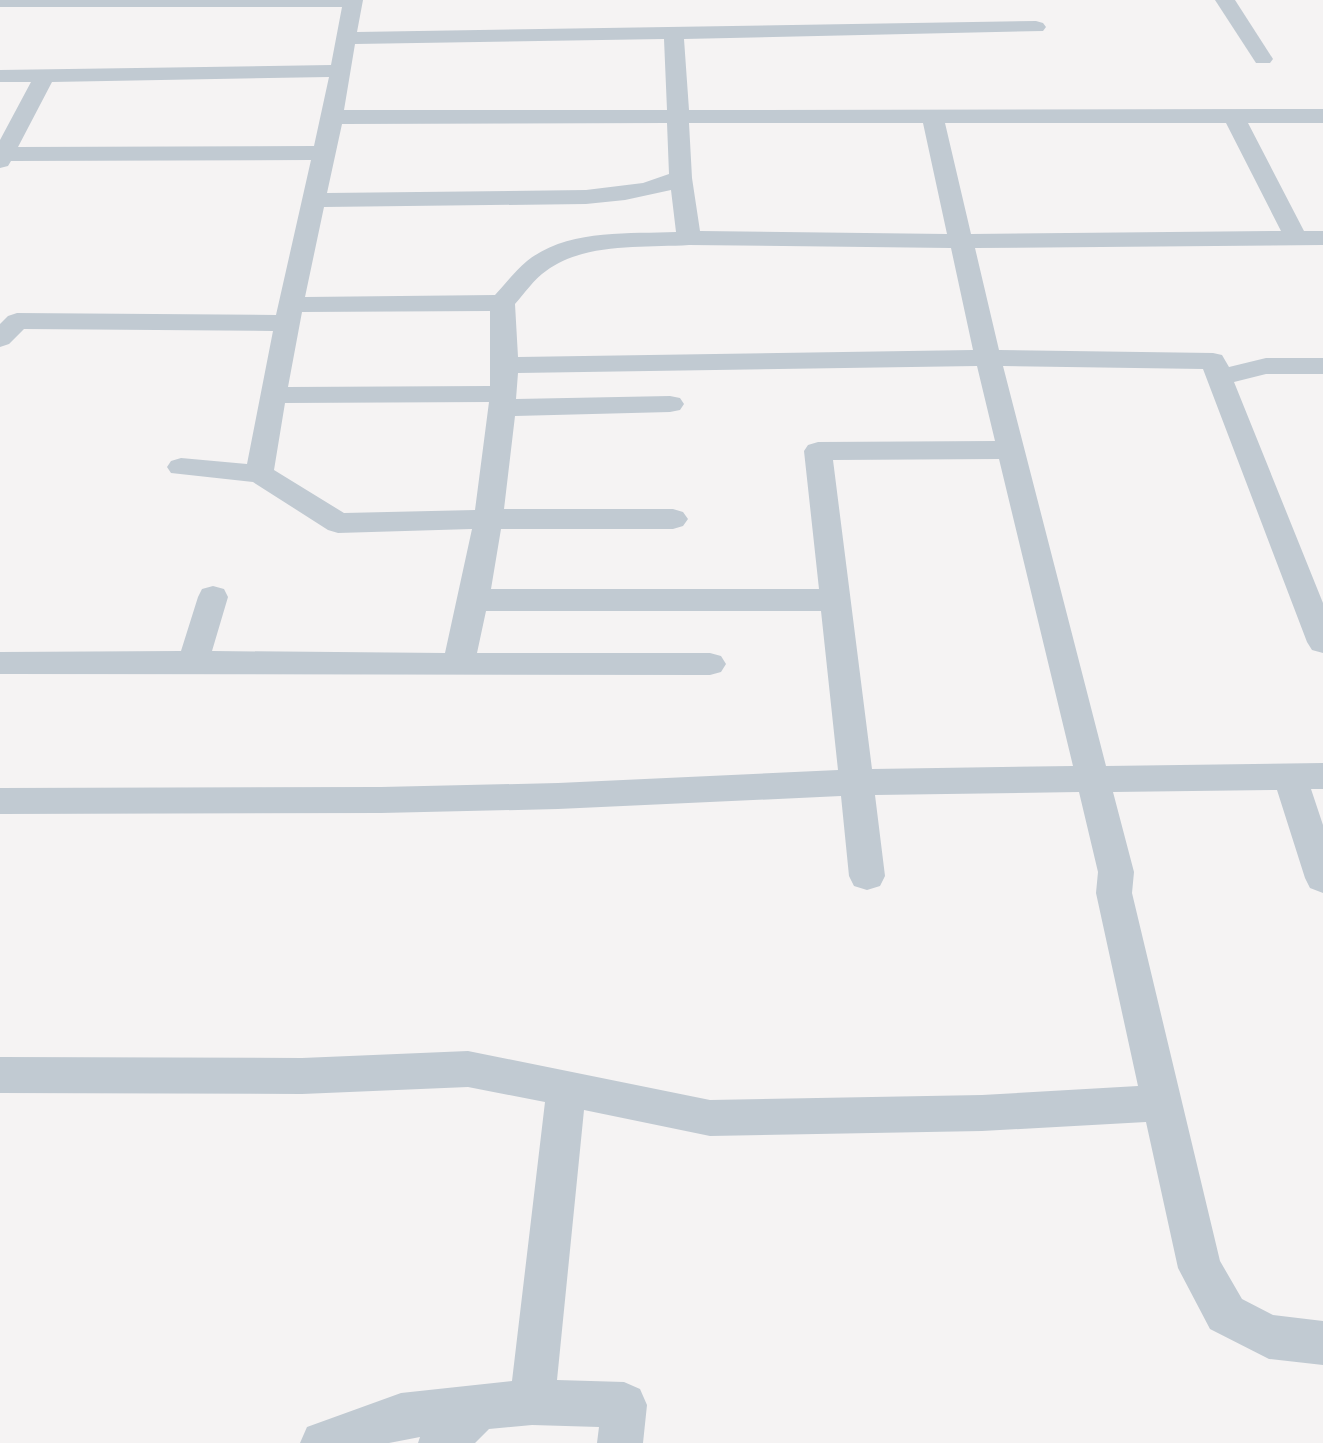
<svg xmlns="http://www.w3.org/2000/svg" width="1323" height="1443" font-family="'Exo 2',sans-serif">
	<rect width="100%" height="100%" fill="#f5f3f3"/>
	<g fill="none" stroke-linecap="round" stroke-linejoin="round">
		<g fill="#c1cad2" fill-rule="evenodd">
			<path d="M0,0H363L357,32L1036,21L1043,23L1046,27L1043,31L684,39L689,110L1323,109V123H1248L1304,231H1323V245L975,248L999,350L1213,353L1222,355L1229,367L1266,358H1323V374H1266L1234,382L1323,603V653L1312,650L1307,642L1203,369L1003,366L1106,766L1323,763V789H1311L1323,825V893L1310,888L1305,878L1277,790L1113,792L1134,872L1132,893L1220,1261L1242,1299L1273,1315L1323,1321V1365L1269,1359L1210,1329L1178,1268L1146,1122L982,1131L710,1136L584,1110L557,1380L624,1382L640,1389L647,1405L643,1443H597L599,1427L532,1425L489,1429L475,1443H418L420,1437L389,1443H300L307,1427L401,1393L512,1381L545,1102L468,1087L302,1094L0,1093V1057L302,1058L468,1051L710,1100L982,1095L1138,1086L1096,893L1098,872L1079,792L875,795L885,876L880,886L867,890L854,886L849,876L841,796L558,809L381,813L0,814V788L381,787L558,783L838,770L821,611H486L477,653H710L721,656L726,664L721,672L710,675L0,674V652L181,651L198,597L202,589L213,586L224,589L228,597L212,651L445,653L472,529L338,533L328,530L253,482L171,473L167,467L171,461L181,458L247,464L273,331L24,329L9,344L0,347V324L8,316L17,313L276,315L311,160L11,161L8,166L0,168V140L31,82H0V70L331,65L342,7H0ZM664,39L667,110H344L355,44ZM329,77L314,146L18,147L52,82ZM667,123L669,174L643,183L586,190L327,193L342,124ZM689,123H923L947,234L700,231L692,178ZM945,123H1226L1281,231L971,234ZM671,190L676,232C628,234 567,229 527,261C515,271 505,284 495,295L305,297L324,207L586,204L625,200ZM689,245L951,248L973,350L518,357L515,304C525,293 534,279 546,271C585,242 643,248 689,245ZM490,311V386L288,387L302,312ZM977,366L995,441L818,442L808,445L804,451L819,589H491L501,529H673L683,526L688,519L683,512L673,509H504L515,416L670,412L680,410L684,404L680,398L670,396L516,399L518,373ZM489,402L475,510L344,513L274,470L285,403ZM999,459L1073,766L872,769L833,460Z"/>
			<path d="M1215,0H1235L1273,59L1270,63H1256Z"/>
		</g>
	</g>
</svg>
